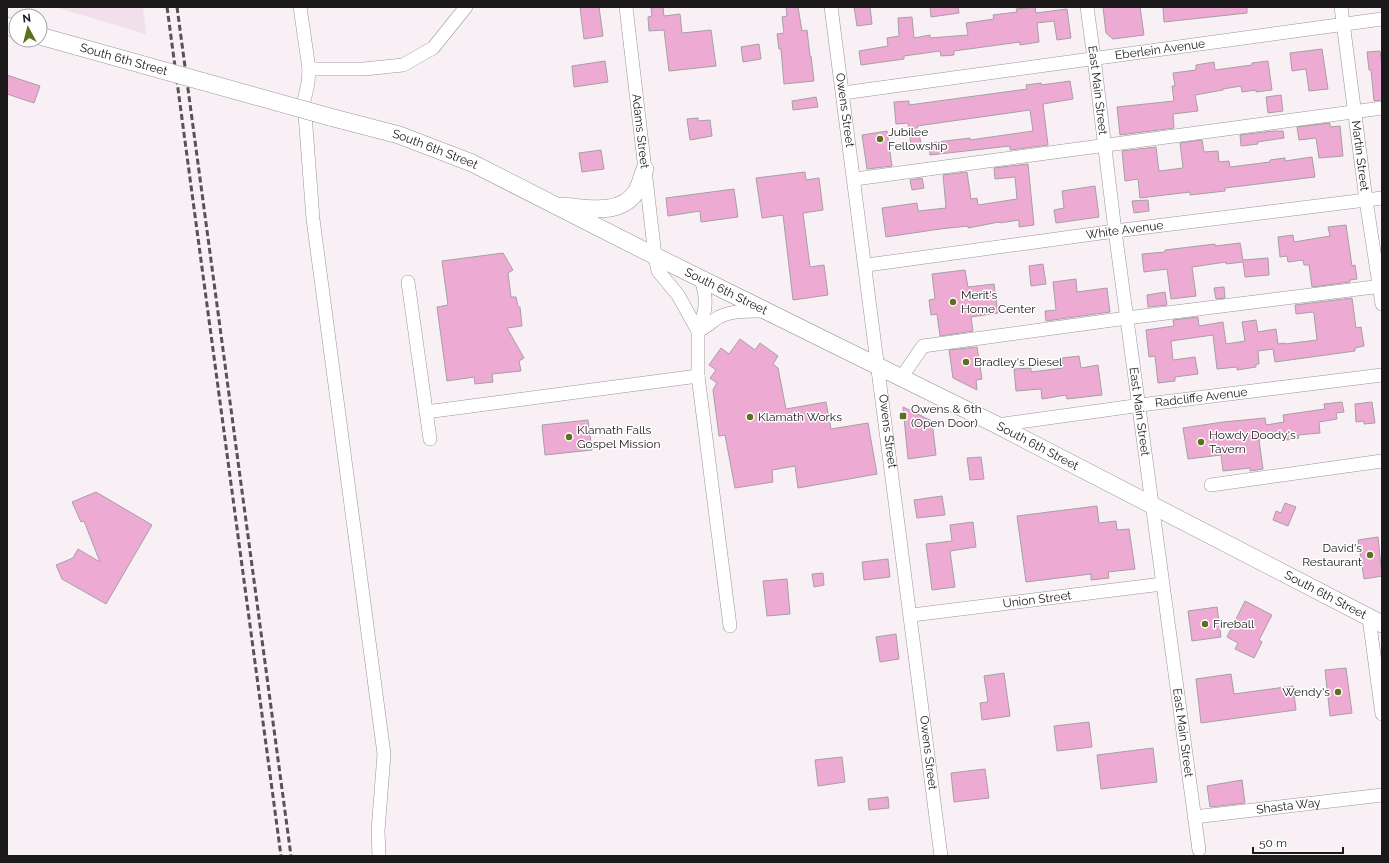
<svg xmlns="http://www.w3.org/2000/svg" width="1389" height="863" font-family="Raleway,sans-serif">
	<rect width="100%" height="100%" fill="#f8f0f5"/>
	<path fill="#f1e0ea" d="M54,7H143L146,34Z"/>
	<g fill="#edabd3" stroke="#a79fa4">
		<path d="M580,7H599L603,36L584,39Z"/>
		<path d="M663,7L664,16L680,14L682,33L711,30L716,66L669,71L664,30L649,31L648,17L652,16L651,8Z"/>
		<path d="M786,7H798L802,31L807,30L810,56H811L814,81L784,84L781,49H779L777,34L784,33L782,17L787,16Z"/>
		<path d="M854,7H870L872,24L857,26Z"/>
		<path d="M930,7H958L959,13L931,17Z"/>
		<path d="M1035,7L1036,13L1067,9L1071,38L1057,40L1054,21L1037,23L1039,42L1020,45V42L954,51V55L941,56L940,51L904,56V59L861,65L859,51L888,46L887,38L899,36L898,18L912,17L914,38L930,35V38L968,35L966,23L994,19L993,15L1017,12L1016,9Z"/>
		<path d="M1103,7H1140L1144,35L1113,39L1106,33Z"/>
		<path d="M1165,7H1247V13L1164,22L1163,8Z"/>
		<path d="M759,44L761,59L743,62L741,47Z"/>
		<path d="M1322,49L1328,89L1309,91L1306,69L1292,71L1290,53Z"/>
		<path d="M1380,51L1382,66V100L1374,101L1371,70H1369L1367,52Z"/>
		<path d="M605,61L608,82L574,87L572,66Z"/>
		<path d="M1268,61L1272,90L1256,92V90L1242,92L1241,86L1223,89V90L1195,95L1198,111L1173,114L1174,128L1120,135L1117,107L1174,101L1172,86H1175L1173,73L1196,70V65L1214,62L1215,70L1252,65V63Z"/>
		<path d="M7,75L40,86L34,103L7,94Z"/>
		<path d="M1070,81L1073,99L1043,104L1048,145L1010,150V146L930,155L929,143L970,138V140L1033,131L1030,110L917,126L921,143L911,145L908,123L896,124L894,102L909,101V105L1027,89L1026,85L1041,83V85Z"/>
		<path d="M1281,95L1283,111L1268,113L1266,97Z"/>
		<path d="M816,97L818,107L793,110L792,101Z"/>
		<path d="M698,118V121L710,120L712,136L690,140L687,119Z"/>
		<path d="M1330,123V127L1340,126L1343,156L1319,158L1316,138L1299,140L1297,127Z"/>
		<path d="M887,131L892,166L867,169L862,135Z"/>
		<path d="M1273,131H1283L1284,138L1257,142L1258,144L1241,146L1240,135Z"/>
		<path d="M1202,140L1204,152L1218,151L1219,162L1229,161L1230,167L1270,162V160L1285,158V161L1312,157L1315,177L1225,188V191L1190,195V192L1140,198L1138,179L1125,181L1122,151L1156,147L1159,171L1183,168L1180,143Z"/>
		<path d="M601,150L604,169L582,172L579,153Z"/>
		<path d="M1028,164L1034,225L1019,227V220L1000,223L999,222L968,228V226L940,229L886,237L882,208L917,203L918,211L946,208L943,175L967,172L971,199L977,198L978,205L1017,199L1015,177L995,179L994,168Z"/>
		<path d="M805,172L806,180L819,178L823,210L803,213L810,267L824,265L828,295L793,300L783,215L762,218L756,178Z"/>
		<path d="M922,178L924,188L912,190L910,180Z"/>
		<path d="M1095,186L1099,217L1056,223L1054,210L1064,208L1062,191Z"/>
		<path d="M734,189L738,217L701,222L700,211L668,216L666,198Z"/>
		<path d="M1148,200L1149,211L1134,213L1132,201Z"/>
		<path d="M1346,225L1352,266L1355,265L1357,279L1350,280V282L1312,287L1309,265H1304L1303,260L1288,262L1287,256L1280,257L1278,237L1293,235L1294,242L1330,236L1328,227Z"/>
		<path d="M1240,243L1243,260L1268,258L1269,275L1245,277L1243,262L1226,264V262L1192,267L1196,296L1171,299L1167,269L1144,272L1142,254L1165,252V250L1215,244V246Z"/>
		<path d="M503,253L513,270L508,273L511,297H516L518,307H520L522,326L507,328L524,358L519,361L521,371L492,374L493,382L475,384L474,377L447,381L437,307L448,305L442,261Z"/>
		<path d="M1043,264L1046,284L1031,286L1029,266Z"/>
		<path d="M965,270L968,287L994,284L998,313L971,317L973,331L940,336L937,314L931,315L929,300L935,299L932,274Z"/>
		<path d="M1076,279L1077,292L1107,288L1110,312L1046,321L1045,311L1056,310L1053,282Z"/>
		<path d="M1224,287L1225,298L1216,299L1214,288Z"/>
		<path d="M1165,292L1167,305L1148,307L1147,295Z"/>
		<path d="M1352,298L1356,328L1361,327L1364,346L1355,348V351L1275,362L1273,349L1258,351L1259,364H1256V367L1237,370V367L1217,369L1213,335L1171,341L1173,360L1195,357L1198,374L1175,377V381L1158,383L1155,356L1149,357L1146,330L1174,326L1173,320L1198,317L1199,326L1223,322L1226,344L1245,341L1242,322L1256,320L1258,332L1276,329L1278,344L1285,343V344L1317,340L1314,314L1313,312L1296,314L1295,305Z"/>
		<path d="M740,339L755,350L760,343L778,356L773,364L778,368L786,409L826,402L831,429L868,423L877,474L798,488L795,466L772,470L773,482L735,488L725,435L719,436L713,390L717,383L710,378L716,370L709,365L721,348L729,354Z"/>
		<path d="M977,347L982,379L976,380L977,390L953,378L949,350Z"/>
		<path d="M1079,356L1081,368L1098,365L1102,395L1067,399L1066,395L1042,399L1041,389L1016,391L1014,369L1031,368V372L1063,368L1062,358Z"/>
		<path d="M1342,402L1344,412L1336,413L1337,419L1319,422L1320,433L1298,435L1299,438L1287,440L1285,432L1263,435L1264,439L1259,440L1263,469L1250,471V468L1223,471L1221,455L1188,459L1183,428L1223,422L1265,418L1266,425L1284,422L1283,415L1325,409L1324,404Z"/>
		<path d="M1372,402L1375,423L1364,424V421L1356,422L1355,404Z"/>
		<path d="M903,407L932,421L936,455L908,459Z"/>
		<path d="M588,420L592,450L545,455L542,425Z"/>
		<path d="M981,457L984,479L970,480L967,458Z"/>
		<path d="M96,492L152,525L106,604L62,579L56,565L73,558L78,549L100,562L84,521L81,522L72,502Z"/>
		<path d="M942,496L945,515L917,518L914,500Z"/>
		<path d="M1285,503L1296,507L1288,526L1273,520L1276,511L1281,513Z"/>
		<path d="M1097,506L1099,523L1116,521L1117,530L1129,529L1135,569L1108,572L1109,578L1091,580V574L1026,582L1017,516Z"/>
		<path d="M973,522L976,547L950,551L955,587L932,590L926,544L952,541L950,525Z"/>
		<path d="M1378,537L1382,576L1364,579L1358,540Z"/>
		<path d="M888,559L890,577L864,580L862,562Z"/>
		<path d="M823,573L824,585L814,587L812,574Z"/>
		<path d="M787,579L790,614L767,616L763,581Z"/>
		<path d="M1245,601L1272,615L1259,640L1262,642L1254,658L1235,649L1238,643L1227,637Z"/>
		<path d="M1217,607L1221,637L1192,641L1188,611Z"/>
		<path d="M896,634L899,659L880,662L876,637Z"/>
		<path d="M1346,668L1352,713L1330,716L1325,670Z"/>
		<path d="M1004,673L1010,716L982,720L980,703L988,702L984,676Z"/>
		<path d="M1231,674L1234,694L1293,686L1296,710L1201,723L1196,679Z"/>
		<path d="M1089,722L1092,747L1057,751L1054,726Z"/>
		<path d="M1153,748L1157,782L1101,789L1097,755Z"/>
		<path d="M842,757L845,782L818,786L815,760Z"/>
		<path d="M985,769L989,798L954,802L951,773Z"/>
		<path d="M1242,780L1245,803L1210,807L1207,786Z"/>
		<path d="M888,797L889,808L869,810L868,799Z"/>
	</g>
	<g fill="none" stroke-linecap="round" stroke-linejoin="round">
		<defs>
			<g id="minor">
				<path d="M300,7L309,69L308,83L304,101L313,219L384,754L378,831L379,856"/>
				<path id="s1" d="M626,7L655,256L658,271L678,295L698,331V376L730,626"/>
				<path id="s2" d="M831,7C870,290 907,573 941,856"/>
				<path id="s3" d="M1087,7L1094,58L1115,231L1199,850"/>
				<path id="s4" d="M1341,7L1366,200L1382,304"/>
				<path d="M309,69H364L403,65L433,48L466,7"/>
				<path id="s5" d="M843,93L1382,19"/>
				<path d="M855,179L1382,108"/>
				<path id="s6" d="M867,265L1115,231L1382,198"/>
				<path d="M408,282L430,439"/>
				<path d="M698,331C707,327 712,321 719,317C733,310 750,311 765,311"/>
				<path d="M698,331C706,311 708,300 701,279"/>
				<path d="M901,378L923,346L1127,318L1382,286"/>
				<path d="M426,412L698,376"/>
				<path id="s7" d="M997,425L1156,403L1382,375"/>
				<path d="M1211,485L1382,461"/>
				<path id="s8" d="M912,615L1162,584"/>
				<path d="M1369,618L1382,714"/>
				<path id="s9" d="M1194,817L1382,795"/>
			</g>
			<g id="major">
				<path d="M7,26L16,29"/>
				<path id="s10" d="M330,117L399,135L472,163L655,256L997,425L1382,624"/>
				<path d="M563,206C587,208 620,216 636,192C640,186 642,176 645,169"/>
			</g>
		</defs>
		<use href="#minor" stroke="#9c9498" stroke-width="14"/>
		<use href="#major" stroke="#9c9498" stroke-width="18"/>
		<use href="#minor" stroke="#fff" stroke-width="13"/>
		<use href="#major" stroke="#fff" stroke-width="17"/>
		<g stroke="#565255" stroke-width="3" stroke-dasharray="6 3" stroke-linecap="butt">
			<path d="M167,7L281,856"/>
			<path d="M177,7L291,856"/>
		</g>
		<defs>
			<g id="major-bridge">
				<path id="s11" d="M40,36L330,117"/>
			</g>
		</defs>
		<use href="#major-bridge" stroke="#9c9498" stroke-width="18" stroke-linecap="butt"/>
		<use href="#major-bridge" stroke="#fff" stroke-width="17"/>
	</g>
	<g fill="#5c701f" stroke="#fff" stroke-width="1.5">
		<circle cx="880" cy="139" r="4"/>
		<circle cx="953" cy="302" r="4"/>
		<circle cx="966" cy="362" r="4"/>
		<rect x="899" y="412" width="8" height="8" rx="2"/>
		<circle cx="750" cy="417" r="4"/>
		<circle cx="569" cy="437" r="4"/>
		<circle cx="1201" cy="442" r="4"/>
		<circle cx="1370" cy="555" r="4"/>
		<circle cx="1205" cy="624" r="4"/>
		<circle cx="1338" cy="692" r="4"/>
	</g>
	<g text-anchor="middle" stroke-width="3" stroke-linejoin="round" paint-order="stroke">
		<g font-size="12" fill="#1c191b" stroke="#fff">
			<text dy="4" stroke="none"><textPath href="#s5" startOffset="320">Eberlein Avenue</textPath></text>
			<text dy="4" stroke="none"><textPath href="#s11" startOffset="87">South 6th Street</textPath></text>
			<text dy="4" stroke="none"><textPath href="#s3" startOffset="84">East Main Street</textPath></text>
			<text dy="4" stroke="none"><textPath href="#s2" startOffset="104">Owens Street</textPath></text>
			<text dy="4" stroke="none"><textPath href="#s1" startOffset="125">Adams Street</textPath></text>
			<text dy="4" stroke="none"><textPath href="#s10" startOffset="110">South 6th Street</textPath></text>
			<text dy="4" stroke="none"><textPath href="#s4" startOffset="150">Martin Street</textPath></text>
			<text dy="4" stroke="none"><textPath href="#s6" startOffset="260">White Avenue</textPath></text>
			<text dy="4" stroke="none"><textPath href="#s10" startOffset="434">South 6th Street</textPath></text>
			<text dy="4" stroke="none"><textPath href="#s7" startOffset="206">Radcliffe Avenue</textPath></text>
			<text dy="4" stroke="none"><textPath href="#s3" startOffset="408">East Main Street</textPath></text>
			<text dy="4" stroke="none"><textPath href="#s2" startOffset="428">Owens Street</textPath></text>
			<text dy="4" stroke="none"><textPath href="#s10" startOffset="782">South 6th Street</textPath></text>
			<text dy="4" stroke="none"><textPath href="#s10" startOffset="1106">South 6th Street</textPath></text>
			<text dy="4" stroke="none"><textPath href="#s8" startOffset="126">Union Street</textPath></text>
			<text dy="4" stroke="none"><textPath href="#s3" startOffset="732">East Main Street</textPath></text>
			<text dy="4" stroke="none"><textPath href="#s2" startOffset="752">Owens Street</textPath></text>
			<text dy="4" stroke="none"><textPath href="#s9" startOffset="95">Shasta Way</textPath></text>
		</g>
		<g font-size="12" fill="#1c191b" stroke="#fff" text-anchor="start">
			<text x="888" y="136">Jubilee<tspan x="888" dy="14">Fellowship</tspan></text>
			<text x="961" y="299">Merit's<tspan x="961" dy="14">Home Center</tspan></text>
			<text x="974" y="366">Bradley's Diesel</text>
			<text x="911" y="413">Owens &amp; 6th<tspan x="911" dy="14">(Open Door)</tspan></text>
			<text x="758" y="421">Klamath Works</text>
			<text x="577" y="434">Klamath Falls<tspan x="577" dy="14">Gospel Mission</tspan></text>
			<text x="1209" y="439">Howdy Doody's<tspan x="1209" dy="14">Tavern</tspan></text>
			<text x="1362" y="552" text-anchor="end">David's<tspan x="1362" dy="14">Restaurant</tspan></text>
			<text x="1213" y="628">Fireball</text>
			<text x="1330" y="696" text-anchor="end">Wendy's</text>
		</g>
	</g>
	<rect width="1389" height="863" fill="none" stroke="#1c191b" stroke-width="16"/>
	<g transform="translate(28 28) rotate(353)"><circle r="19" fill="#ffffff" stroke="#a4a3a4"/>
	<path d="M0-3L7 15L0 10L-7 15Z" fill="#5c701f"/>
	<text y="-6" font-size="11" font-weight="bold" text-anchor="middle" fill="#1c191b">N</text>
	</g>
	<path d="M1253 847v6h90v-6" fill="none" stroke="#1c191b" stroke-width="2"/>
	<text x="1259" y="847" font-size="12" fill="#1c191b" stroke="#ffffff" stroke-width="3" paint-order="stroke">50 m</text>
</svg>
